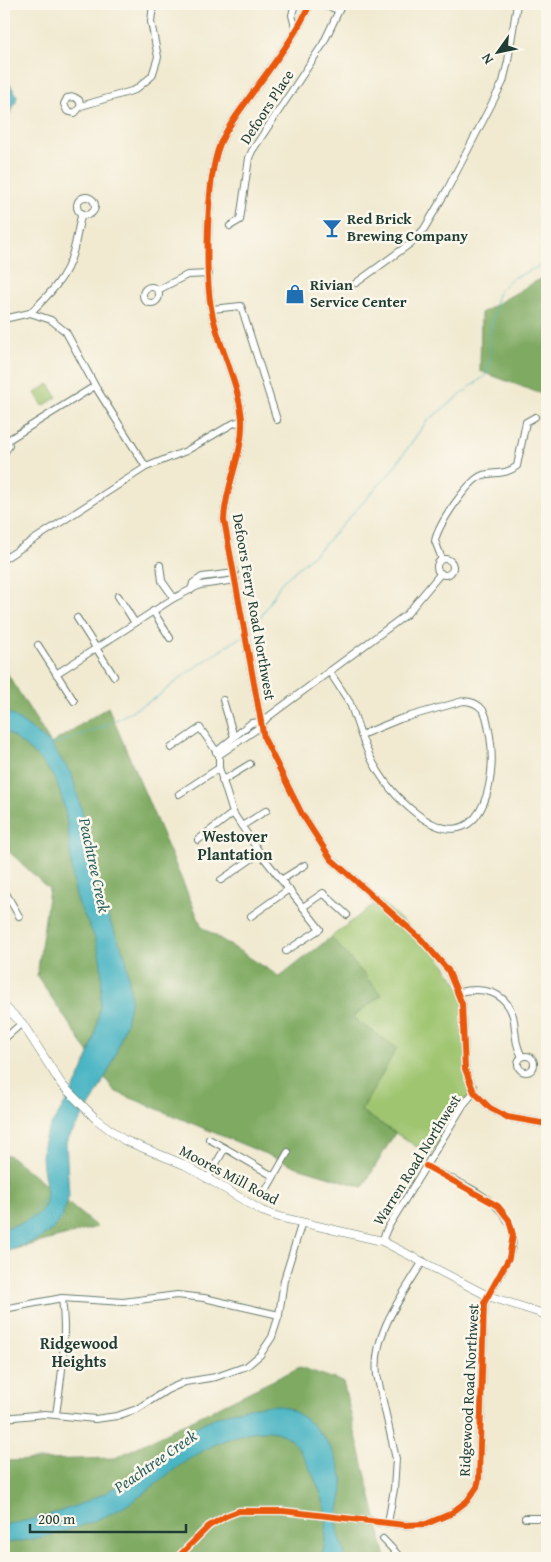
<svg xmlns="http://www.w3.org/2000/svg" width="551" height="1562" font-family="'Gentium Book Plus',serif">
	<rect width="100%" height="100%" fill="#fbf7ec"/>
	<filter id="ink" filterUnits="userSpaceOnUse"><feTurbulence type="fractalNoise" baseFrequency=".02" numOctaves="2"/><feDisplacementMap in="SourceGraphic" scale="10" xChannelSelector="R" yChannelSelector="G"/><feConvolveMatrix kernelMatrix="1 2 1 2 8 2 1 2 1" color-interpolation-filters="sRGB"/></filter>
	<filter id="wash" filterUnits="userSpaceOnUse"><feTurbulence type="fractalNoise" baseFrequency=".0096" numOctaves="4" result="noise"/><feDisplacementMap in="SourceGraphic" scale="20" xChannelSelector="R" yChannelSelector="G"/><feGaussianBlur stdDeviation="1.12" result="paint"/><feColorMatrix in="noise" values="0 0 0 0 0 0 0 0 0 0 0 0 0 0 0 0 0 1.4 0 .05"/><feComposite in="paint" operator="in"/></filter>
	<g filter="url(#wash)">
		<rect width="100%" height="100%" fill="#f1ead1"/>
		<g fill="#9fc56f" stroke="#5f8152">
			<path d="M49,384L57,397L43,406L35,393Z"/>
			<path d="M380,900L436,953L462,990L469,1043L470,1081L477,1092L463,1101L431,1156L361,1111L396,1048L351,1017L331,937Z"/>
		</g>
		<g fill="#7faa62" stroke="#4f744b">
			<path d="M547,275V396L480,371L481,313Z"/>
			<path d="M4,668L51,744L108,707L202,927L280,977L331,937L382,995L352,1017L397,1048L361,1111L395,1133L363,1187L297,1167L114,1091L37,976L49,889L4,847Z"/>
			<path d="M4,1155H9L97,1227L4,1252Z"/>
			<path d="M300,1367L343,1382L386,1558H4V1461L115,1458Z"/>
		</g>
		<g fill="#47b4c3" stroke="#33787c">
			<path d="M8,82L17,95C16,105 10,114 4,122V87Z"/>
			<path d="M4,709L50,743L72,775L89,837L98,894L126,958L131,997L127,1020L112,1064L94,1099L66,1142L69,1196L62,1218L52,1230L39,1239L4,1253V1228C77,1211 31,1180 45,1138C49,1126 58,1116 64,1105C77,1084 90,1057 95,1033C102,1001 106,967 94,936C88,921 78,907 75,891C68,855 71,814 55,780C45,760 21,743 4,730Z"/>
			<path d="M277,1405C308,1411 341,1451 343,1483C344,1498 335,1514 338,1529C339,1539 345,1547 345,1558H322C330,1517 328,1506 309,1467C303,1456 298,1444 287,1437C258,1417 200,1450 175,1469C157,1482 141,1498 120,1509C89,1526 39,1541 4,1543V1525C44,1518 84,1506 119,1485C141,1471 159,1453 180,1437C207,1417 243,1406 277,1405Z"/>
		</g>
		<g fill="none" stroke-linecap="round" stroke-linejoin="round">
			<g stroke="#47b4c3" stroke-width="1">
				<path d="M247,632L261,617L281,583L322,547L390,473L426,422L487,374L490,359V335L497,297L500,290L511,279L547,263"/>
				<path d="M52,745L103,727L157,697L187,673L242,636"/>
				<path d="M25,1223L46,1197"/>
			</g>
		</g>
	</g>
	<g filter="url(#ink)">
		<g fill="none" stroke-linecap="round" stroke-linejoin="round">
			<defs>
				<g id="minor">
					<path d="M295,4L292,15L296,31"/>
					<path d="M319,4L339,10"/>
					<path d="M81,106L79,100L74,97L67,98L64,104L67,111L75,113L81,106L135,90L152,76L158,57L151,22L153,4"/>
					<circle cx="86" cy="206" r="9"/>
					<path d="M230,226L240,220L249,158L252,151L323,44L342,4"/>
					<path d="M356,283L411,243L424,229L447,190L503,82L508,61L517,4"/>
					<circle cx="151" cy="295" r="8"/>
					<path d="M158,290L187,275L209,274"/>
					<path d="M212,309L241,306L277,420"/>
					<path d="M30,313C48,296 67,277 73,252C77,239 78,226 82,213"/>
					<path d="M4,319L30,313L51,320L66,332L95,386L146,467"/>
					<path d="M4,437L8,440L9,446L4,453"/>
					<path d="M8,440L95,386"/>
					<path d="M4,559L146,467L186,451L234,423L242,421"/>
					<path d="M442,559L435,541C438,525 468,480 483,475C496,472 506,475 517,466L526,422L535,417"/>
					<circle cx="445" cy="567" r="8"/>
					<path d="M160,565L162,581L174,598"/>
					<path d="M191,590L193,583L202,577L235,573"/>
					<path d="M118,596L135,623"/>
					<path d="M153,611L170,638"/>
					<path d="M77,618L114,676"/>
					<path d="M38,645L74,701"/>
					<path d="M329,671L350,703L361,735"/>
					<path d="M56,674L174,598L200,585L236,580"/>
					<path d="M223,700L234,737"/>
					<path d="M463,701C471,701 478,704 483,710C488,717 488,728 490,736C498,785 479,861 417,814C390,794 372,766 361,735L400,719Z"/>
					<path d="M171,748L200,728L219,755V768L233,813L260,853L320,929L286,951"/>
					<path d="M216,752L251,723L261,722"/>
					<path d="M219,755L257,729L268,717L407,614L441,573"/>
					<path d="M222,781L250,764"/>
					<path d="M179,794L219,768"/>
					<path d="M242,826L267,810"/>
					<path d="M198,840L233,813"/>
					<path d="M221,880L260,853"/>
					<path d="M281,880L305,865"/>
					<path d="M4,890L19,916"/>
					<path d="M303,907L323,893L347,915"/>
					<path d="M251,916L289,889"/>
					<path d="M459,992C481,987 505,990 513,1016C517,1032 513,1039 522,1057"/>
					<path d="M4,1039L22,1023"/>
					<circle cx="526" cy="1064" r="8"/>
					<path d="M209,1139L225,1148"/>
					<path d="M426,1166C457,1183 525,1205 511,1251C507,1267 496,1282 488,1296"/>
					<path d="M207,1179L225,1148L273,1176"/>
					<path d="M266,1190L288,1152"/>
					<path d="M382,1241L387,1229L464,1104L474,1092"/>
					<path d="M4,1309L62,1298L123,1302L177,1295L204,1298L279,1315"/>
					<path d="M56,1414C62,1375 67,1338 62,1298"/>
					<path d="M4,1418L45,1414L95,1419L117,1416L137,1409L167,1390L185,1382L216,1377L247,1366L260,1355L272,1337L279,1315L284,1280L302,1222"/>
					<path d="M525,1518H547"/>
					<path d="M388,1523L394,1489L396,1459L377,1375C372,1333 403,1295 423,1261"/>
					<path d="M383,1539L401,1558"/>
				</g>
				<g id="tertiary">
					<path d="M310,4C294,40 268,70 246,102C237,115 226,129 220,144C206,178 204,281 213,317C221,351 239,385 242,419C244,454 225,485 224,520L264,738L302,814L331,859L421,939L448,970L462,1004L465,1069L474,1092L490,1108L507,1117L547,1124"/>
					<path d="M4,1006L22,1023L62,1085L97,1120L124,1140L185,1165L262,1211L279,1217L382,1241L488,1296L547,1315"/>
					<path d="M177,1558L209,1526L226,1516L239,1511H283L405,1525L426,1524L450,1514L467,1501L477,1487L479,1479L484,1303L488,1296"/>
				</g>
			</defs>
			<use href="#minor" stroke="#687a6b" stroke-width="8"/>
			<use href="#tertiary" stroke="#687a6b" stroke-width="9"/>
			<use href="#minor" stroke="#fff" stroke-width="6"/>
			<use href="#tertiary" stroke="#fff" stroke-width="8"/>
			<defs>
				<g id="cycleway">
					<path d="M310,4C294,40 268,70 246,102C237,115 226,129 220,144C206,178 204,281 213,317C221,351 239,385 242,419C244,454 225,485 224,520L264,738L302,814L331,859L421,939L448,970L462,1004L465,1069L474,1092L490,1108L507,1117L547,1124"/>
					<path d="M177,1558L209,1526L226,1516L239,1511H283L405,1525L426,1524L450,1514L467,1501L477,1487L479,1479L484,1303L509,1258L513,1235L509,1220L498,1206L426,1166"/>
				</g>
			</defs>
			<use href="#cycleway" stroke="#fbf7ec" stroke-width="9"/>
			<use href="#cycleway" stroke="#e8590c" stroke-width="6"/>
		</g>
	</g>
	<defs>
		<symbol id="bar-bare" viewBox="-9 -9 18 18"><path d="M-6-5H6L.8 .8V4.5H3.5V6h-7V4.5H-.8V.8Z" fill="#1f6fb2" stroke="#fbf7ec" stroke-width="2.5" paint-order="stroke"/></symbol>
		<symbol id="shop-bare" viewBox="-9 -9 18 18"><path d="M-5-2.5h2.3a2.7 3.5 0 0 1 5.4 0H5L5.5 6h-11ZM-1.5-2.5h3a1.5 2.3 0 0 0-3 0Z" fill="#1f6fb2" stroke="#fbf7ec" stroke-width="2.5" paint-order="stroke"/></symbol>
	</defs>
	<g fill-rule="evenodd">
		<use href="#bar-bare" x="318" y="214" width="28" height="28"/>
		<use href="#shop-bare" x="281" y="280" width="28" height="28"/>
	</g>
	<g text-anchor="middle" stroke-width="5" stroke-linejoin="round" paint-order="stroke">
		<g font-size="15" fill="#1f3d34" stroke="#fbf7ec">
			<text transform="translate(267 107) rotate(-57)" y="5">Defoors Place</text>
			<text transform="translate(254 607) rotate(80)" y="5">Defoors Ferry Road Northwest</text>
			<text transform="translate(417 1160) rotate(-58)" y="5">Warren Road Northwest</text>
			<text transform="translate(229 1175) rotate(28)" y="5">Moores Mill Road</text>
			<text transform="translate(469 1390) rotate(-87)" y="5">Ridgewood Road Northwest</text>
		</g>
		<g font-size="15" font-weight="bold" fill="#1f3d34" stroke="#fbf7ec" text-anchor="start">
			<text x="347" y="224">Red Brick<tspan x="347" dy="17">Brewing Company</tspan></text>
			<text x="310" y="290">Rivian<tspan x="310" dy="17">Service Center</tspan></text>
		</g>
		<g font-size="16" font-weight="bold" fill="#1f3d34" stroke="#fbf7ec">
			<text x="235" y="842">Westover<tspan x="235" dy="18">Plantation</tspan></text>
			<text x="79" y="1349">Ridgewood<tspan x="79" dy="18">Heights</tspan></text>
		</g>
		<g font-size="16" font-style="italic" fill="#2b615f" stroke="#fbf7ec">
			<text transform="translate(95 865) rotate(78)" y="6">Peachtree Creek</text>
			<text transform="translate(155 1461) rotate(-35)" y="6">Peachtree Creek</text>
		</g>
	</g>
	<rect width="551" height="1562" fill="none" stroke="#fbf7ec" stroke-width="20"/>
	<g transform="translate(498 52) rotate(237)" stroke="#fbf7ec" stroke-width="4" paint-order="stroke">
	<path d="M0-4L9 19L0 12L-9 19Z" fill="#1f3d34"/>
	<text y="-8" font-size="14" font-weight="bold" text-anchor="middle" fill="#1f3d34">N</text>
	</g>
	<path d="M30 1524v8h156v-8" fill="none" stroke="#1f3d34" stroke-width="2.5"/>
	<text x="38" y="1524" font-size="15" fill="#1f3d34" stroke="#fbf7ec" stroke-width="4" paint-order="stroke">200 m</text>
</svg>
